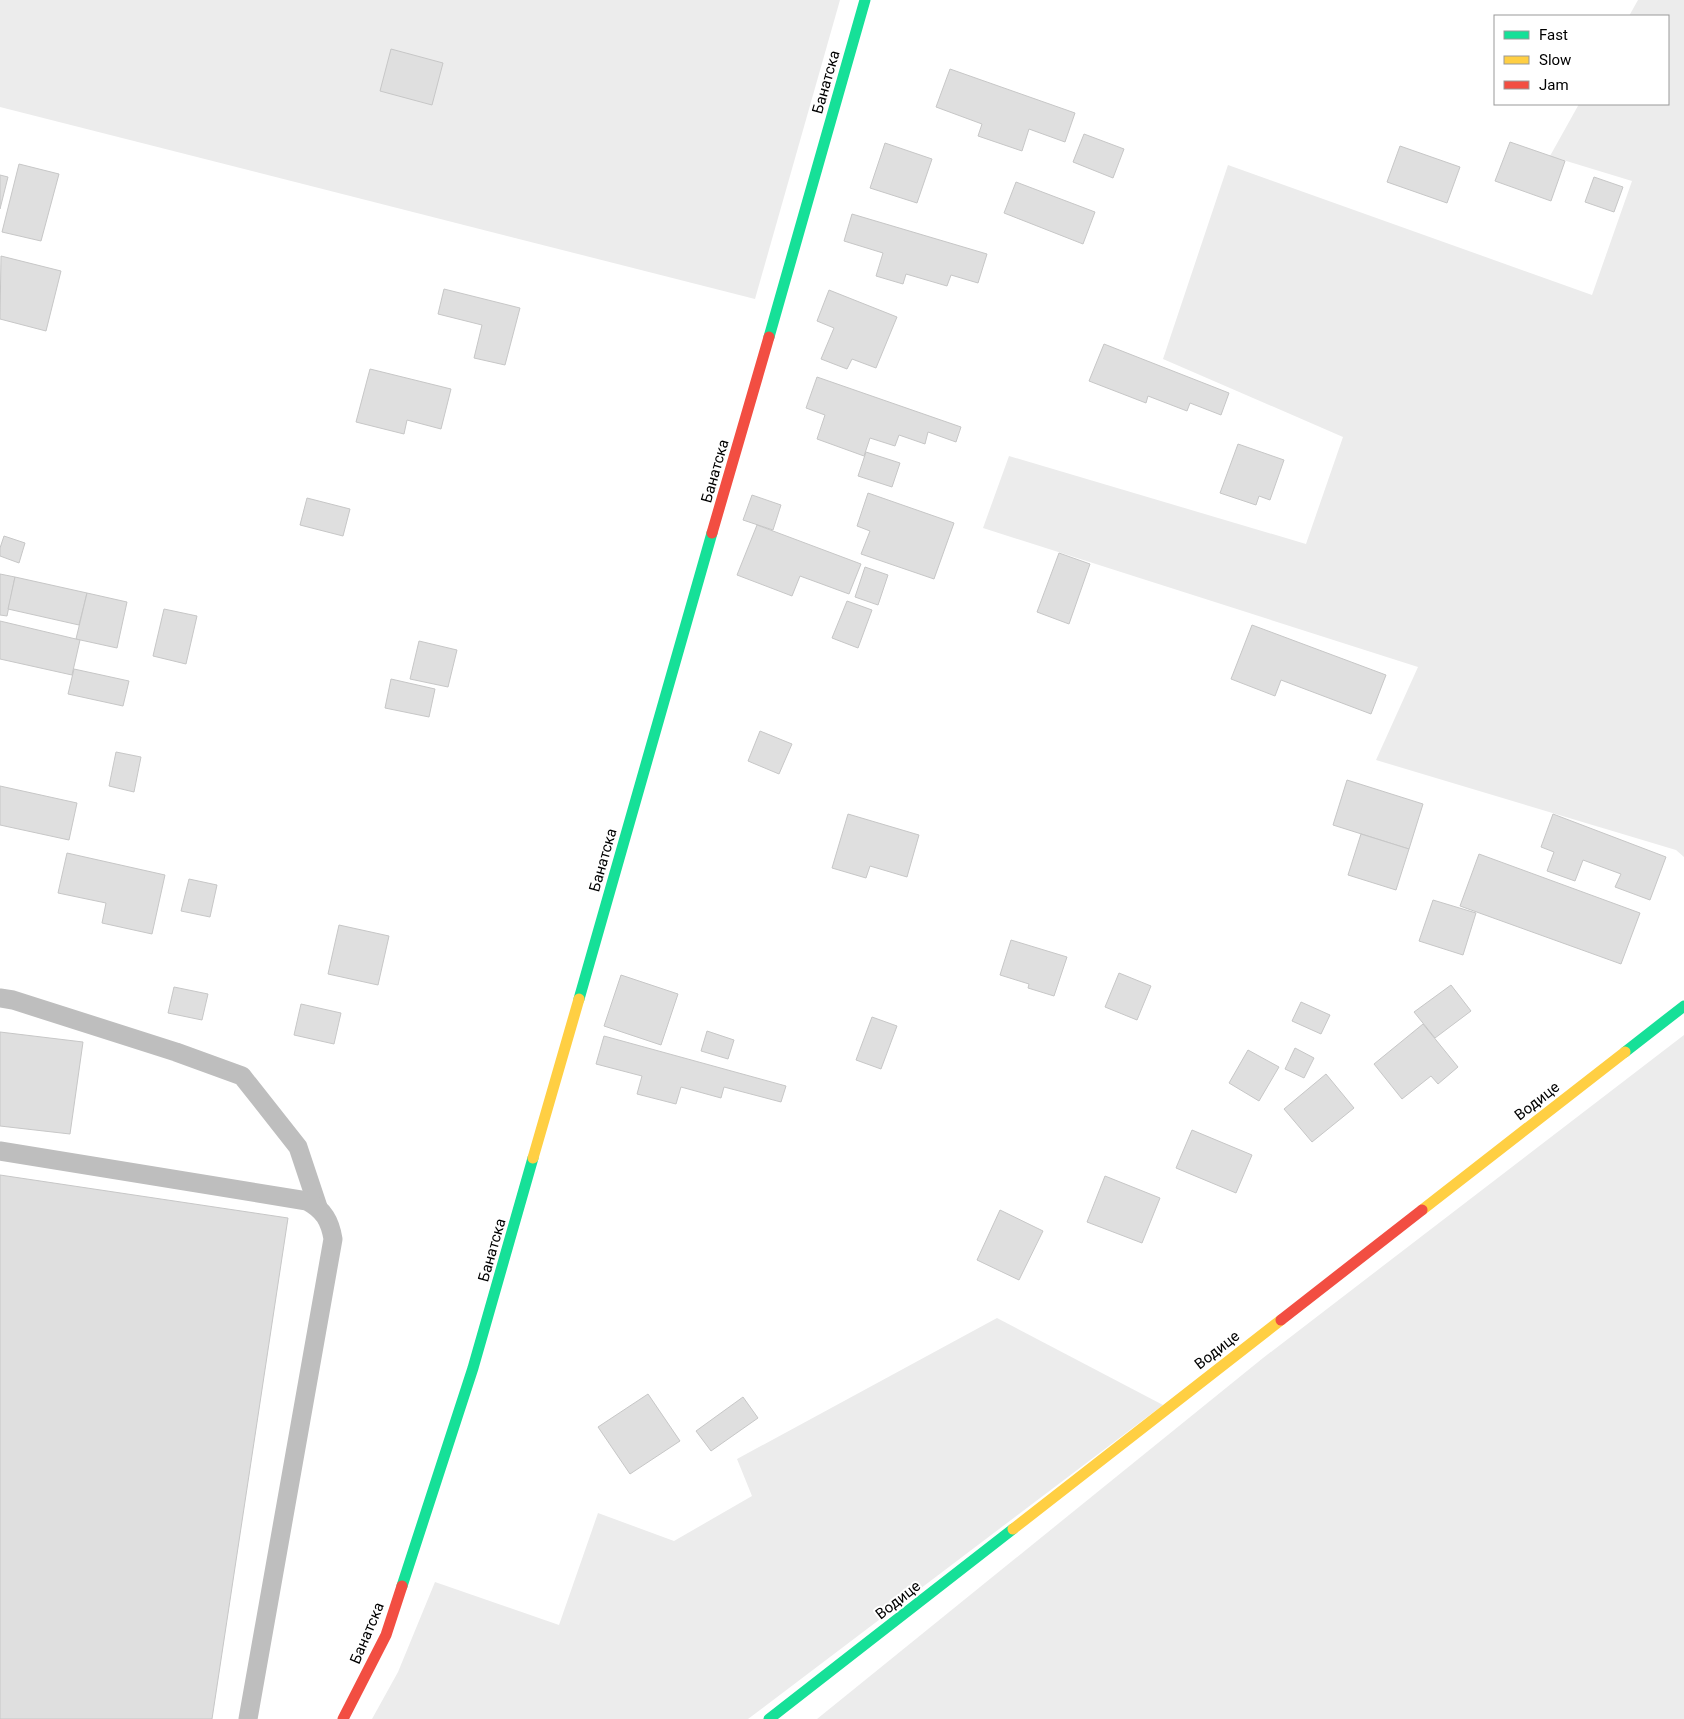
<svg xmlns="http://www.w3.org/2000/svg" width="1684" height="1719" font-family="Roboto,sans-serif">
	<rect width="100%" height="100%" fill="#fff"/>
	<g fill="#ececec">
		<path d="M0,0H840L755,299L0,107Z"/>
		<path d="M1638,0H1684V857L1676,850L1376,760L1418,667L983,528L1009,456L1306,544L1343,437L1163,359L1228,165L1592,295L1632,181L1550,156L1579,104H1668V16H1629Z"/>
		<path d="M1684,1035V1719H817L1263,1358Z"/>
		<path d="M997,1318L1163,1405L748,1719H372L398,1672L435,1582L559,1625L598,1513L674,1541L752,1496L737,1459Z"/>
	</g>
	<g fill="#dfdfdf" stroke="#c7c7c7">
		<path d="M391,49L443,63L432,105L380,91Z"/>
		<path d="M950,69L1075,113L1065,142L1029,129L1022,151L978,136L982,124L936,107Z"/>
		<path d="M1084,134L1124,149L1113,178L1073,162Z"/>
		<path d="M1510,142L1565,161L1551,201L1495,181Z"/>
		<path d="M885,143L932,159L917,203L870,188Z"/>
		<path d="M1400,146L1460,167L1447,203L1387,182Z"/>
		<path d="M19,164L59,174L41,241L2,232Z"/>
		<path d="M0,175L8,177L0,209Z"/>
		<path d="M1594,177L1623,187L1614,212L1585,202Z"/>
		<path d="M1016,182L1095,212L1083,244L1004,213Z"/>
		<path d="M852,214L987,254L978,283L951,275L947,286L906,274L903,284L876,276L883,253L844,241Z"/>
		<path d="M1,256L61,271L46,331L0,319Z"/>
		<path d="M444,289L520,308L505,365L474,358L482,325L438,314Z"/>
		<path d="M829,290L897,317L876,368L852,359L847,369L821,359L834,328L817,321Z"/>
		<path d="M1104,344L1229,393L1221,415L1190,403L1187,411L1148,396L1146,403L1089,381Z"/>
		<path d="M370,369L451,389L441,429L407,420L404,434L356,422Z"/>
		<path d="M817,377L961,427L956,442L928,432L925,444L899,435L895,446L870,438L864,456L817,439L825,415L806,408Z"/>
		<path d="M1238,444L1284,460L1270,500L1259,496L1256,505L1220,493Z"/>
		<path d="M866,452L900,463L892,487L858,476Z"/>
		<path d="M868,493L954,523L934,579L861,554L870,531L857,526Z"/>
		<path d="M752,495L781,505L773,530L743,520Z"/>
		<path d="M307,498L350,509L343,536L300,525Z"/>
		<path d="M757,525L861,564L849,594L800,576L792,596L737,575Z"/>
		<path d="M4,536L25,543L19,563L0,556V548Z"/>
		<path d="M1059,553L1090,564L1069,624L1037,612Z"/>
		<path d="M865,567L888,575L878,605L855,597Z"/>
		<path d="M0,574L15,577L7,616L0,615Z"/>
		<path d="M15,577L87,593L79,625L8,609Z"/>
		<path d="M87,593L127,602L117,648L76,639Z"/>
		<path d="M847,601L872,610L858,648L832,638Z"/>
		<path d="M164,609L197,616L186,664L153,656Z"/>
		<path d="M0,621L80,640L72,675L0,659Z"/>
		<path d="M1252,625L1386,675L1371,714L1281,680L1275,696L1231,679Z"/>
		<path d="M419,641L457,650L448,687L410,679Z"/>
		<path d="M74,669L129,681L123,706L68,694Z"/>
		<path d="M391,679L435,689L429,717L385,708Z"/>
		<path d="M760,731L792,744L779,774L748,761Z"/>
		<path d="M116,752L141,757L134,792L109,786Z"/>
		<path d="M1347,780L1423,804L1409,849L1333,825Z"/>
		<path d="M0,786L77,803L69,840L0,825Z"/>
		<path d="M848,814L919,835L907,877L870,866L866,878L832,868Z"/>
		<path d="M1553,814L1666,857L1650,900L1615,887L1621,874L1583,860L1575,881L1547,871L1554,852L1541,847Z"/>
		<path d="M1361,834L1409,849L1396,890L1348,875Z"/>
		<path d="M67,853L165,875L152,934L102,923L106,903L58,893Z"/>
		<path d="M1479,854L1640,913L1621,964L1460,906Z"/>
		<path d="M189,879L217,885L210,917L181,911Z"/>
		<path d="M1433,900L1476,913L1463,955L1419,941Z"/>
		<path d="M339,925L389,936L378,985L328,974Z"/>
		<path d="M1011,940L1067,957L1054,996L1028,988L1029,984L1000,975Z"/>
		<path d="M1119,973L1151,986L1137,1020L1105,1007Z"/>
		<path d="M621,975L678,994L661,1045L604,1026Z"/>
		<path d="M1451,985L1471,1011L1435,1038L1414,1012Z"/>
		<path d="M174,987L208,994L202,1020L168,1013Z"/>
		<path d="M1301,1002L1330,1015L1321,1034L1292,1021Z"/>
		<path d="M301,1004L341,1013L334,1044L294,1035Z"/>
		<path d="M872,1017L897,1026L881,1069L856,1060Z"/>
		<path d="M1423,1024L1458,1067L1438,1084L1431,1076L1402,1099L1374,1064Z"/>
		<path d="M707,1031L734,1040L728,1059L701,1051Z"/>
		<path d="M0,1032L83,1042L70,1134L0,1126Z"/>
		<path d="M604,1036L786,1086L781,1102L724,1087L721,1098L681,1087L676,1104L637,1094L642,1076L596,1064Z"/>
		<path d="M1295,1048L1314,1058L1304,1078L1285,1069Z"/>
		<path d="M1248,1050L1279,1067L1259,1101L1229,1083Z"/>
		<path d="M1326,1074L1354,1108L1312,1142L1284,1109Z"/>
		<path d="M1192,1130L1252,1155L1236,1193L1176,1168Z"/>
		<path d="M0,1175L288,1218L212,1719H0Z"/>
		<path d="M1105,1176L1160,1198L1142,1243L1087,1222Z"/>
		<path d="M1000,1210L1043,1231L1019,1280L977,1260Z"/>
		<path d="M648,1394L680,1441L630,1474L598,1427Z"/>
		<path d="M743,1397L758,1418L711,1451L696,1431Z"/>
	</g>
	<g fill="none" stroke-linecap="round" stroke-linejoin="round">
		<g stroke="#bebebe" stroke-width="19">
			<path d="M0,998L13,1000L176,1052L242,1076L298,1147L318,1207"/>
			<path d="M0,1151L307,1201C324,1210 330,1221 333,1239L248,1719"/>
		</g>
		<g stroke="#16e098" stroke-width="11">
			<path d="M769,337L865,0"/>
			<path d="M579,999L712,533"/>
			<path d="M1625,1052L1684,1006"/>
			<path d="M402,1586L473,1368L533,1158"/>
			<path d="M769,1719L1013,1529"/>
		</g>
		<g stroke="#ffcf43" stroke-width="11">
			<path d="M533,1158L579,999"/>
			<path d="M1422,1210L1625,1052"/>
			<path d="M1013,1529L1281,1320"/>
		</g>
		<g stroke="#f24e42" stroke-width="11">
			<path d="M712,533L769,337"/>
			<path d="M1281,1320L1422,1210"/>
			<path d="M343,1719L386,1635L402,1586"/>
		</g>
	</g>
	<g text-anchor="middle" stroke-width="4" stroke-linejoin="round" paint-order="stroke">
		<g font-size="15" fill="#000" stroke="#fff">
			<text transform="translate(826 82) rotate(-74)" y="5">Банатска</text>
			<text transform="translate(715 471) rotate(-74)" y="5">Банатска</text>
			<text transform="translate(603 860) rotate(-74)" y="5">Банатска</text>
			<text transform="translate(1537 1101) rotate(-38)" y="5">Водице</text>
			<text transform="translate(492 1250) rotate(-74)" y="5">Банатска</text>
			<text transform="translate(1217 1350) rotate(-38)" y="5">Водице</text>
			<text transform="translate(898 1600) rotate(-38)" y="5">Водице</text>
			<text transform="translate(367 1633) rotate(-67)" y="5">Банатска</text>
		</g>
	</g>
	<rect x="1494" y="15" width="175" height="90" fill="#ffffff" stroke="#999999"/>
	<rect x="1504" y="31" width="25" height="8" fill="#16e098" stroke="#999999"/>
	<text x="1539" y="40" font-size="15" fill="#000000">Fast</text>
	<rect x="1504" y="56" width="25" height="8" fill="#ffcf43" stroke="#999999"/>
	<text x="1539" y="65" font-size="15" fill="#000000">Slow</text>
	<rect x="1504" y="81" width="25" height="8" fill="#f24e42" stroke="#999999"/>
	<text x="1539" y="90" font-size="15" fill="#000000">Jam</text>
</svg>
